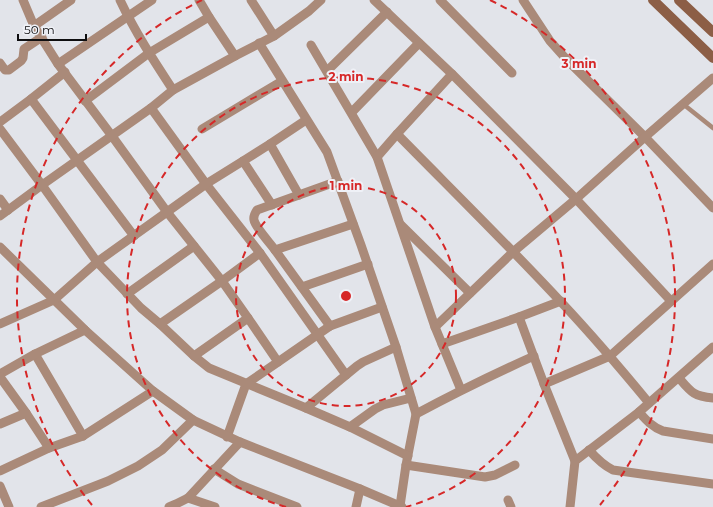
<svg xmlns="http://www.w3.org/2000/svg" width="713" height="507" font-family="Montserrat,sans-serif">
	<rect width="100%" height="100%" fill="#e2e4ea"/>
	<g fill="none" stroke-linecap="round" stroke-linejoin="round">
		<path stroke="#aa8a79" stroke-width="4.5" d="M683,104L713,128"/>
		<g stroke="#aa8a79" stroke-width="9">
			<path d="M23,0L34,26L58,64L112,136L167,212L222,281L248,318L278,362L246,384L227,437"/>
			<path d="M120,0C135,32 154,61 173,90"/>
			<path d="M199,0L209,17"/>
			<path d="M251,0L274,36"/>
			<path d="M374,0L452,74L576,199L671,301"/>
			<path d="M440,0L512,73"/>
			<path d="M523,0L550,41L567,60L645,137L713,208"/>
			<path d="M34,26L71,0"/>
			<path d="M259,43L327,152L361,245L396,347L416,414L406,465L400,506"/>
			<path d="M311,45L377,157L435,327L513,252L576,199L645,137L713,78"/>
			<path d="M0,63L5,70H9L21,61L23,58L24,49L42,37"/>
			<path d="M58,64L152,0"/>
			<path d="M327,71L387,12"/>
			<path d="M31,99L134,236"/>
			<path d="M85,101L149,53L209,17L235,56"/>
			<path d="M151,108L206,184L260,253L346,375"/>
			<path d="M352,112L419,43"/>
			<path d="M0,122L31,99L65,72"/>
			<path d="M0,129L42,185L97,262L141,308L160,324L194,356L209,368L306,408L357,366L363,362L396,347"/>
			<path d="M202,129L282,81"/>
			<path d="M397,134L452,74"/>
			<path d="M270,144L299,195"/>
			<path d="M377,157L397,134C452,190 508,245 561,302C592,335 621,369 649,403"/>
			<path d="M243,161L272,205"/>
			<path d="M338,181L257,210C255,213 253,216 254,220C255,227 271,244 275,250L353,224"/>
			<path d="M0,199L8,210"/>
			<path d="M0,216L42,185L151,108L173,90L235,56L274,36L309,11L321,0"/>
			<path d="M401,225L470,293"/>
			<path d="M0,247L85,330L153,391L193,420L240,442L360,489L402,507"/>
			<path d="M275,250L330,326"/>
			<path d="M302,287L368,264"/>
			<path d="M127,294L194,246"/>
			<path d="M0,324L54,300L97,262L167,212L206,184L243,161L270,144L306,120"/>
			<path d="M160,324L222,281L260,253"/>
			<path d="M435,327L442,344L519,317"/>
			<path d="M442,344L461,390"/>
			<path d="M35,354L83,436"/>
			<path d="M194,356L248,318"/>
			<path d="M278,362L330,326L382,307"/>
			<path d="M0,374L35,354L85,330"/>
			<path d="M0,377L26,413"/>
			<path d="M679,378C691,392 693,396 713,398"/>
			<path d="M544,384L519,317L561,301"/>
			<path d="M306,408L350,427L408,456"/>
			<path d="M639,412C646,420 652,427 663,431L713,439"/>
			<path d="M416,414C455,393 494,374 534,356"/>
			<path d="M0,424L26,413L49,448"/>
			<path d="M350,427L375,409L383,405L411,398"/>
			<path d="M589,450C596,458 603,465 613,470L713,484"/>
			<path d="M575,461L544,384L610,356L713,264"/>
			<path d="M406,465L485,477L495,475L515,465"/>
			<path d="M214,469L238,484L297,507"/>
			<path d="M0,471L49,448L83,436L153,391"/>
			<path d="M0,486L9,507"/>
			<path d="M188,498L215,507"/>
			<path d="M508,500L511,507"/>
			<path d="M41,507L108,481L138,466L162,450L193,420"/>
			<path d="M169,507L176,504L188,498L240,442"/>
			<path d="M356,507L360,489"/>
			<path d="M570,507L575,461L639,412L713,347"/>
		</g>
		<g stroke="#8c5e46" stroke-width="10">
			<path d="M653,0L713,58"/>
			<path d="M679,0L713,32"/>
		</g>
	</g>
	<g fill="none" stroke="#d62828" stroke-width="2" stroke-dasharray="7 5">
		<circle cx="346" cy="296" r="110"/>
		<path d="M286 507A219 219 0 1 1 406 507"/>
		<path d="M92 505A329 329 0 0 1 202 0M490 0A329 329 0 0 1 600 505"/>
	</g>
	<circle cx="346" cy="296" r="6" fill="#d62828" stroke="#eff1f7" stroke-width="2"/>
	<g font-size="12" text-anchor="middle" font-weight="bold" fill="#d62828" stroke="#eff1f7" stroke-width="4" stroke-linejoin="round" paint-order="stroke">
		<text x="579" y="68">3 min</text>
		<text x="346" y="81">2 min</text>
		<text x="346" y="190">1 min</text>
	</g>
	<path d="M18 34v6h68v-6" fill="none" stroke="#0e0e10" stroke-width="2"/>
	<text x="24" y="34" font-size="12" fill="#0e0e10" stroke="#eff1f7" stroke-width="3" paint-order="stroke">50 m</text>
</svg>
